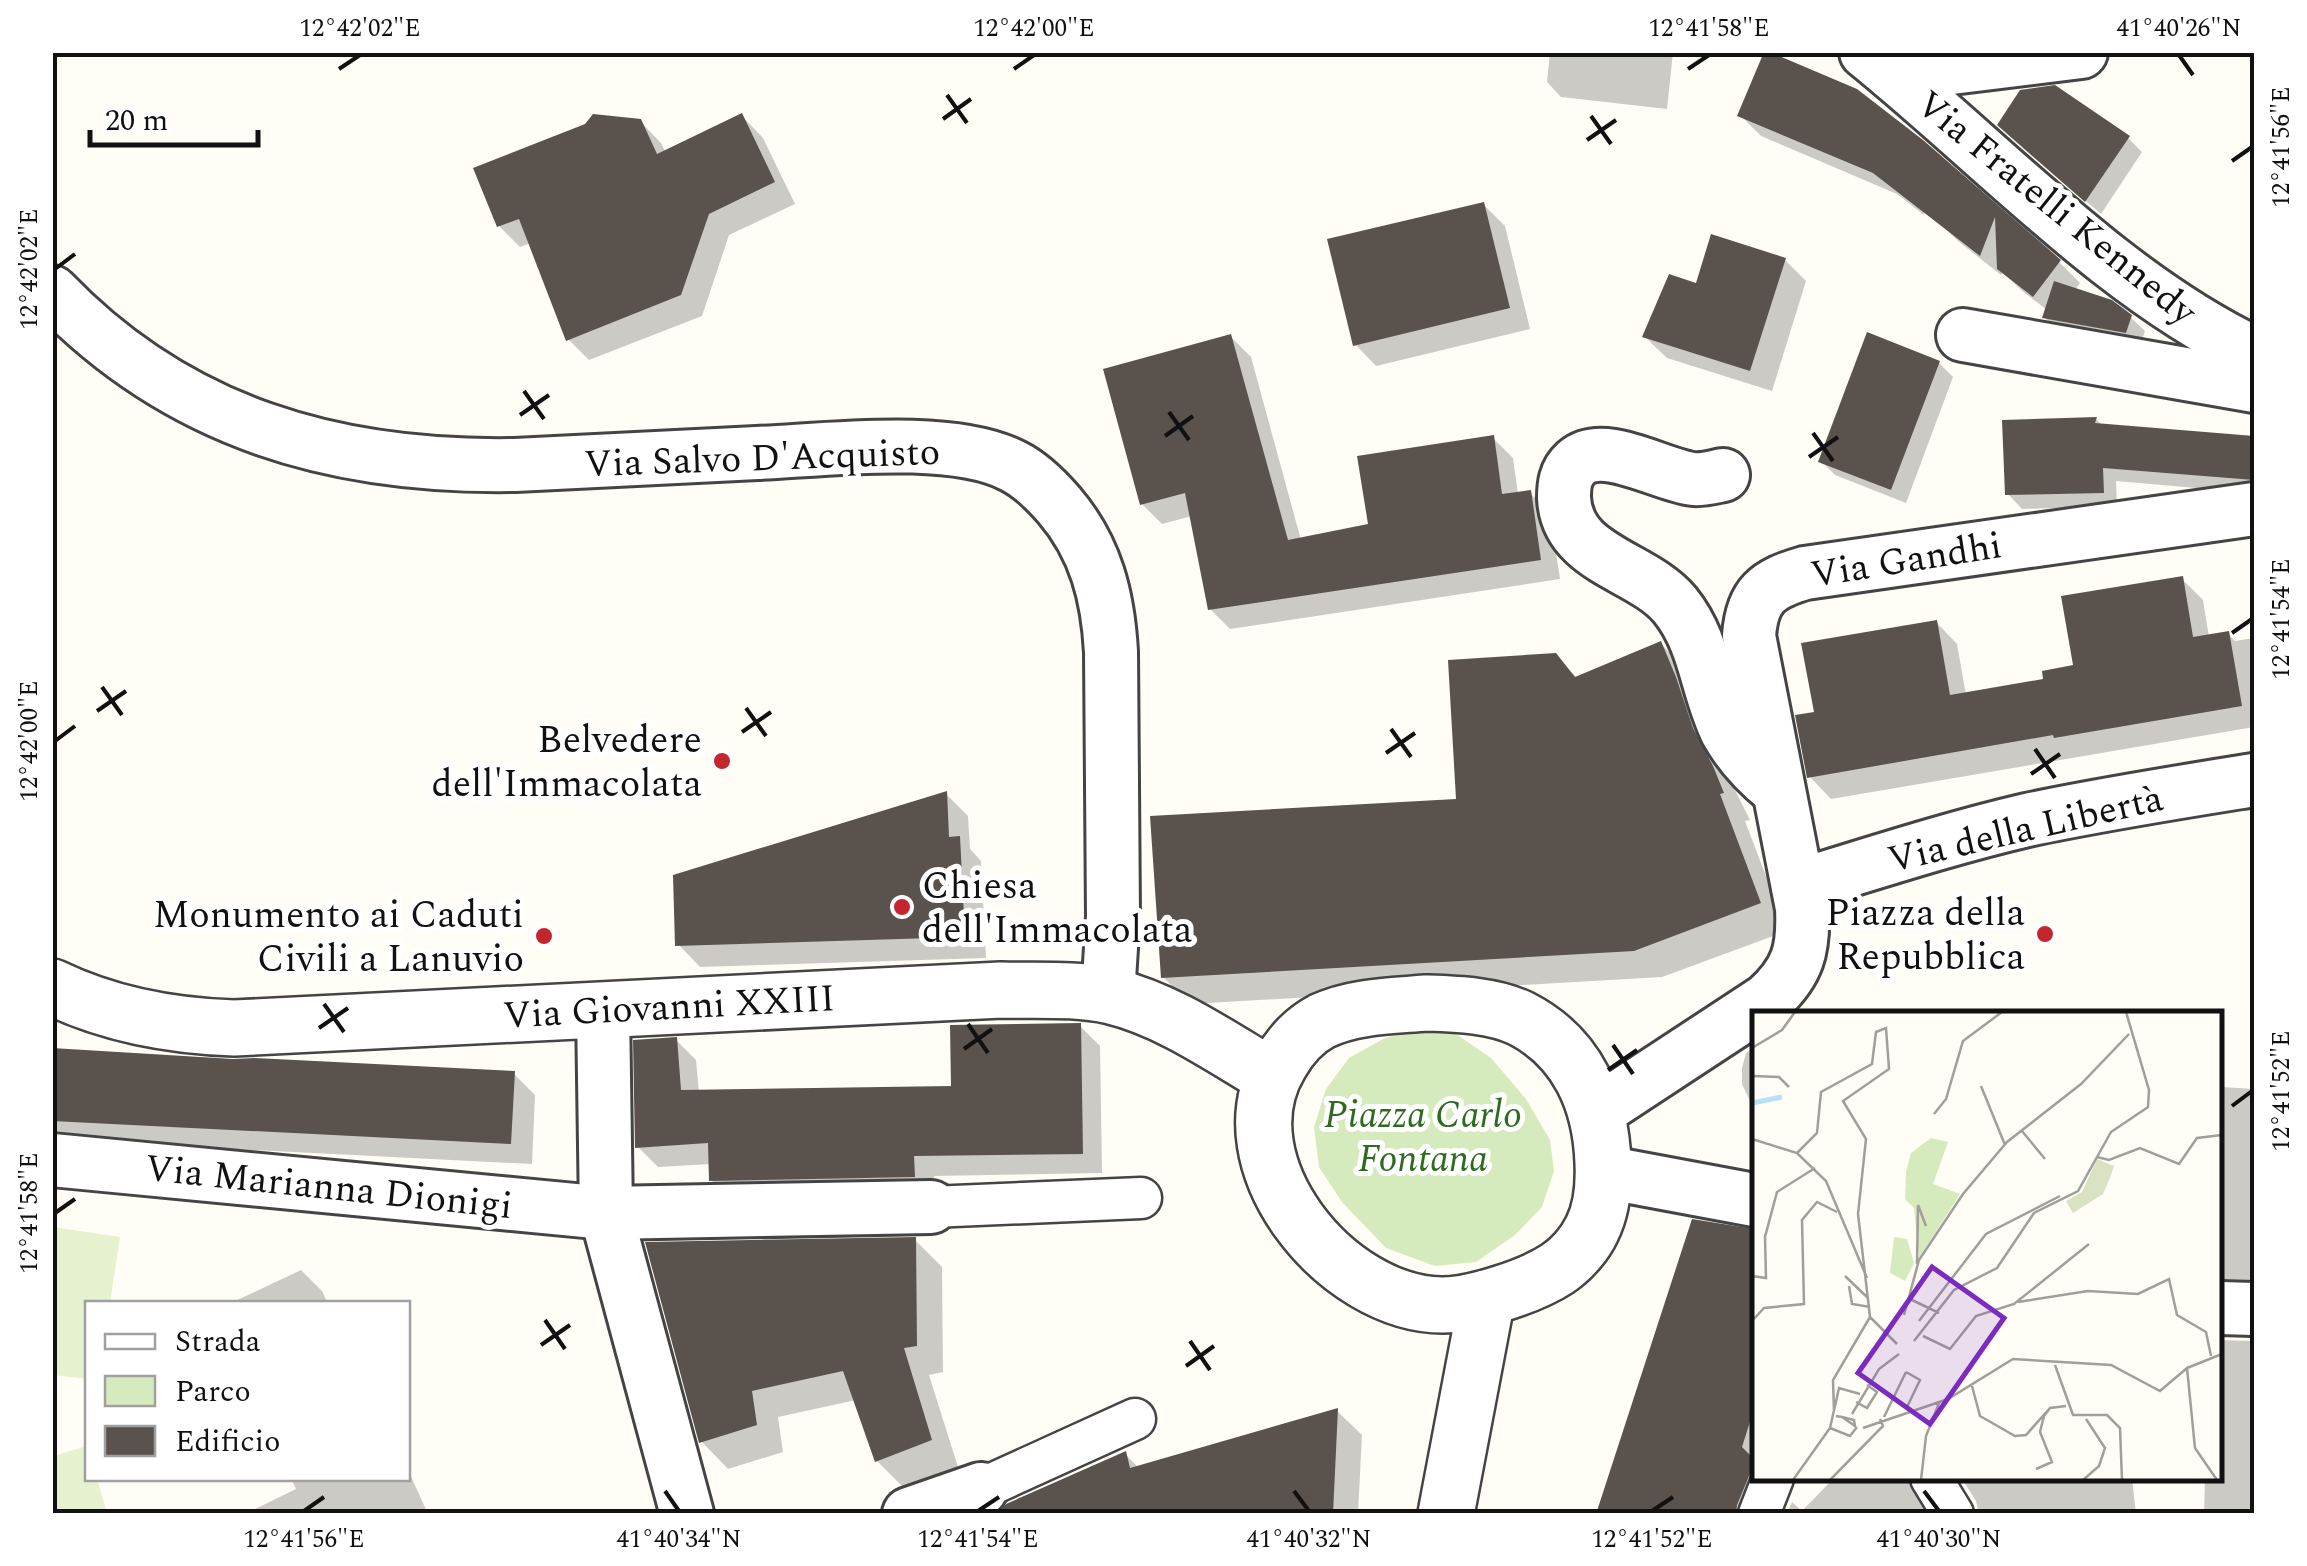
<svg xmlns="http://www.w3.org/2000/svg" width="2307" height="1566" font-family="Spectral,serif">
	<rect width="100%" height="100%" fill="#fffdf5"/>
	<path fill="#d5ebbd" d="M1422,1029L1456,1034L1491,1058L1526,1099L1550,1140L1554,1171L1542,1207L1515,1235L1476,1262L1435,1266L1386,1248L1342,1202L1319,1167L1314,1127L1326,1089L1349,1058L1385,1038Z"/>
	<g fill="#e6f2cf">
		<path d="M53,1227L120,1237L110,1303L88,1304L87,1379L53,1375Z"/>
		<path d="M87,1446L88,1478L97,1479L107,1513H53V1456Z"/>
	</g>
	<g fill="#0003">
		<path d="M1550,52H1673L1667,109L1561,97L1547,82Z"/>
		<path d="M1740,115L1939,161L1924,215L1897,194L1761,136Z"/>
		<path d="M742,116L763,138L795,204L729,235L702,316L589,360L568,339L531,243L520,247L499,226L640,121L661,143L666,153Z"/>
		<path d="M2128,138L2142,152L2101,214L2014,139Z"/>
		<path d="M1964,179L2059,262L2080,283L2075,290L2130,317L2145,331L2140,346L2059,332L2045,318L2047,310L2021,290L2003,272L2001,275L1958,241L1937,220Z"/>
		<path d="M1483,204L1505,226L1530,329L1376,366L1355,344Z"/>
		<path d="M1785,260L1806,281L1772,391L1667,358L1645,337L1698,286Z"/>
		<path d="M1231,337L1251,357L1301,540L1370,526L1493,438L1513,458L1518,494L1530,493L1550,513L1560,579L1230,629L1210,609L1192,516L1162,524L1142,504Z"/>
		<path d="M1939,363L1953,377L1906,503L1835,475L1821,461Z"/>
		<path d="M2096,419L2103,426L2254,439V493L2116,481L2117,506L2022,509L2008,494Z"/>
		<path d="M2182,579L2203,600L2209,637L2228,634L2235,641L2254,638V727L1831,799L1810,777L1817,714L1936,622L1957,644L1966,695L2046,681L2076,667Z"/>
		<path d="M1661,644L1688,671L1719,758L1750,820L1745,821L1787,931L1662,977L1190,1004L1163,977L1459,801L1555,656L1578,679Z"/>
		<path d="M946,794L968,816L970,849L981,861L986,958L700,967L678,944Z"/>
		<path d="M1080,1026L1100,1046L1102,1173L934,1176V1197L731,1200L711,1180V1164L658,1167L638,1147L676,1040L696,1060L699,1092L954,1088Z"/>
		<path d="M1754,1047V1106L1749,1099L1742,1084V1068L1746,1053Z"/>
		<path d="M52,1051L514,1074L535,1095L532,1164L52,1140Z"/>
		<path d="M2220,1076L2222,1087L2254,1089V1302L2220,1317Z"/>
		<path d="M1748,1232H1754V1478L1768,1514H1599Z"/>
		<path d="M915,1240L942,1267L943,1372L929,1375L958,1467L904,1488L877,1461L856,1400L778,1417L783,1452L728,1469L701,1441L648,1245Z"/>
		<path d="M301,1270L322,1291L328,1304H229Z"/>
		<path d="M2220,1340L2254,1341V1514H2204L2205,1478H2220Z"/>
		<path d="M1337,1411L1362,1435L1358,1514H1001L1125,1454L1139,1468Z"/>
		<path d="M408,1470L428,1514H245L296,1489L291,1478H408Z"/>
		<path d="M1834,1478H1955L1945,1482L1934,1514H1787L1792,1502L1802,1511Z"/>
		<path d="M1957,1478H2132L2136,1514H1979L1976,1501L1963,1480Z"/>
	</g>
	<g fill="#5a524d">
		<path d="M1764,52H1770L1857,89L1923,140L2061,260L2033,297L1997,269L1995,217L1980,256L1873,173L1737,116Z"/>
		<path d="M2055,85L2130,136L2085,202L1997,125L2020,90Z"/>
		<path d="M742,113L775,182L709,214L681,295L566,341L519,219L497,227L473,168L585,124L593,114L641,119L657,154Z"/>
		<path d="M1484,202L1510,308L1353,346L1327,239Z"/>
		<path d="M1711,234L1786,258L1750,371L1642,337L1669,274L1696,283Z"/>
		<path d="M2054,281L2112,300L2132,315L2126,333L2042,318Z"/>
		<path d="M1867,332L1940,361L1891,490L1818,462Z"/>
		<path d="M1231,334L1288,540L1368,524L1357,456L1494,435L1502,494L1531,490L1541,560L1208,610L1185,493L1140,505L1103,369Z"/>
		<path d="M2097,417L2095,423L2254,436V480L2103,468L2104,493L2005,495L2002,420Z"/>
		<path d="M2183,576L2193,637L2229,631L2242,706L2054,738L2053,735L1807,778L1795,715L1814,712L1801,643L1937,620L1950,695L2043,679L2042,671L2073,665L2061,596Z"/>
		<path d="M1661,641L1676,677L1693,728L1713,766L1724,793L1720,794L1761,903L1634,951L1161,978L1150,816L1456,799L1448,660L1556,653L1575,677Z"/>
		<path d="M947,791L949,837L960,836L965,937L675,946L673,875Z"/>
		<path d="M1081,1023L1083,1154L914,1156L915,1177L709,1181L708,1143L635,1148L633,1040L677,1037L681,1090L951,1086L950,1025Z"/>
		<path d="M52,1048L233,1059L255,1058L515,1071L511,1144L52,1121Z"/>
		<path d="M1692,1219L1754,1229V1409L1742,1447L1754,1459V1464L1737,1505L1736,1514H1596Z"/>
		<path d="M916,1237L917,1346L904,1348L932,1440L875,1462L843,1371L752,1391L757,1425L699,1443L645,1242Z"/>
		<path d="M1338,1408L1333,1514H997L1006,1504L1126,1451L1130,1468Z"/>
	</g>
	<g fill="none" stroke-linecap="round" stroke-linejoin="round">
		<defs>
			<g id="pedestrian">
				<path d="M931,1207L1141,1198"/>
				<path d="M1931,1478L1953,1514"/>
				<path d="M981,1489L1135,1419"/>
				<path d="M1759,1514L1773,1478"/>
			</g>
			<g id="minor">
				<path d="M1866,52C1990,152 2111,285 2254,353"/>
				<path d="M1894,75L2081,52"/>
				<path d="M52,292C179,424 336,468 515,465C596,461 677,457 757,453C826,450 952,434 1013,466C1031,475 1046,490 1059,505C1096,548 1108,597 1111,652L1113,916L1108,995"/>
				<path d="M1963,335L2254,386"/>
				<path d="M1723,475C1713,477 1703,480 1693,479C1660,475 1604,439 1576,463C1565,473 1564,485 1564,498C1567,560 1642,565 1675,605C1706,643 1706,690 1727,732C1740,755 1757,773 1777,789"/>
				<path d="M1798,886C1874,863 1950,838 2027,820C2102,804 2179,792 2254,780"/>
				<path d="M603,1009L606,1213L687,1514"/>
				<path d="M1598,1111L1767,1000C1798,972 1804,950 1802,908L1749,636C1752,595 1767,584 1805,573L2254,509"/>
				<path d="M52,1160L606,1213L931,1207"/>
				<path d="M1604,1172L1754,1200"/>
				<path d="M2220,1308L2254,1309"/>
				<path d="M909,1514L981,1489"/>
			</g>
			<g id="tertiary">
				<path d="M52,987C110,1015 171,1026 234,1028L1001,990C1036,991 1076,988 1111,996C1169,1010 1221,1047 1272,1077"/>
				<path d="M1426,1003C1456,1004 1494,1005 1522,1019C1578,1048 1601,1103 1603,1163C1604,1185 1602,1209 1592,1229C1585,1244 1571,1260 1557,1269C1531,1286 1473,1305 1443,1305C1337,1305 1220,1163 1280,1064C1290,1046 1303,1031 1322,1021C1354,1006 1391,1006 1426,1003Z"/>
				<path d="M1446,1514L1487,1298"/>
			</g>
		</defs>
		<use href="#pedestrian" stroke="#444" stroke-width="45"/>
		<use href="#minor" stroke="#444" stroke-width="58"/>
		<use href="#tertiary" stroke="#444" stroke-width="60"/>
		<use href="#pedestrian" stroke="#fff" stroke-width="40"/>
		<use href="#minor" stroke="#fff" stroke-width="52"/>
		<use href="#tertiary" stroke="#fff" stroke-width="55"/>
	</g>
	<path fill="none" stroke="#111" stroke-width="4" d="M2179,55L2193,75M339,69L360,55M1014,69L1034,55M1688,69L1709,55M947,95L967,123M1591,116L1611,144M943,119L971,99M1587,140L1616,120M2232,161L2252,147M55,269L75,254M524,391L544,419M1169,412L1189,440M520,415L549,395M1813,433L1833,461M1165,436L1193,416M1809,457L1838,437M2232,633L2252,619M102,687L122,715M746,708L766,736M97,711L126,691M1391,729L1411,757M742,732L771,712M55,741L75,726M2035,749L2055,778M1386,753L1415,733M2031,774L2060,754M324,1004L344,1032M968,1024L988,1053M319,1028L348,1008M1613,1045L1633,1074M964,1049L992,1029M1608,1070L1637,1050M2232,1106L2252,1091M55,1213L75,1199M545,1320L565,1349M1190,1341L1210,1370M541,1345L570,1325M1186,1366L1214,1346M665,1491L679,1511M1294,1491L1309,1511M1924,1491L1939,1511M304,1511L324,1497M978,1511L999,1497M1652,1511L1673,1497"/>
	<g fill="#c4262e" stroke="#fff" stroke-width="4">
		<circle cx="722" cy="761" r="10"/>
		<circle cx="902" cy="907" r="10"/>
		<circle cx="2045" cy="934" r="10"/>
		<circle cx="544" cy="936" r="10"/>
	</g>
	<g text-anchor="middle" stroke-width="10" stroke-linejoin="round" paint-order="stroke">
		<g font-size="38" fill="#111" stroke="#fff">
			<text transform="translate(2057 207) rotate(39)" y="13">Via Fratelli Kennedy</text>
			<text transform="translate(762 457) rotate(-2)" y="13">Via Salvo D'Acquisto</text>
			<text transform="translate(1906 559) rotate(-9)" y="13">Via Gandhi</text>
			<text transform="translate(2025 828) rotate(-13)" y="13">Via della Libertà</text>
			<text transform="translate(669 1006) rotate(-3)" y="13">Via Giovanni XXIII</text>
			<text transform="translate(329 1186) rotate(6)" y="13">Via Marianna Dionigi</text>
		</g>
		<g font-size="38" fill="#111" stroke="#fff" text-anchor="end">
			<text x="702" y="752">Belvedere<tspan x="702" dy="44">dell'Immacolata</tspan></text>
			<text x="922" y="898" text-anchor="start">Chiesa<tspan x="922" dy="44">dell'Immacolata</tspan></text>
			<text x="2025" y="925">Piazza della<tspan x="2025" dy="44">Repubblica</tspan></text>
			<text x="524" y="927">Monumento ai Caduti<tspan x="524" dy="44">Civili a Lanuvio</tspan></text>
		</g>
		<g font-size="38" font-style="italic" fill="#2f6b1f" stroke="#fff">
			<text x="1423" y="1127">Piazza Carlo<tspan x="1423" dy="44">Fontana</tspan></text>
		</g>
	</g>
	<g transform="translate(1752 1011)">
		<rect width="470" height="470" fill="#fffdf5"/>
		<path d="M179,127L196,131L181,173L208,183L167,247L162,197L153,188L154,161L159,142ZM142,226L155,228L162,252L153,270L138,262Z" fill="#d5ebbd"/>
		<path d="M345,148L362,155L358,167L351,183L321,202L314,190L330,181Z" fill="#d9e3c4"/>
		<path fill="none" stroke="#b9e0f7" stroke-width="5" d="M0,92L30,86"/>
		<path fill="none" stroke="#a09f9a" stroke-width="2.5" d="M0,37L30,19L43,1M0,65L27,66L37,76M229,75L253,134M182,103L194,88L211,30L250,1M270,120L293,148M0,128L45,142L74,170L115,267M45,142L65,122L69,81L120,53L124,21L134,17L137,58L91,90L114,128L106,203L118,306M345,146L357,149L388,137L427,153L445,127L470,124M165,253L166,194L174,215M0,265L14,267L13,226L25,181L63,157M93,265L116,287M97,275L100,293L118,296M158,288L187,302M266,291L336,280L386,283L417,268L425,304L454,321L459,345M152,304L167,249L211,183L255,131L329,73L377,23M118,306L145,333M0,310L12,297L52,293L50,209L65,191L85,201M167,310L234,223L308,185M171,325L198,338L224,305L262,293L337,233M162,330L202,279L245,257L282,202L326,180L359,121L396,96L397,79L374,1M303,354L321,404H355L368,417L370,469M435,357L470,343M154,361L168,369L155,396M220,375L228,405L263,425L274,424L298,397M104,391L115,397L125,381L115,374M82,399L81,369L118,306M100,403L127,358L147,343M84,405L90,406L102,409L103,415L90,406M132,406L154,361M78,417L98,425L105,416M111,417L196,388L261,348L359,354L408,380L435,357L443,437L465,469M284,458L300,451L288,421L292,405L298,397L314,395M41,469L78,417L87,377L108,383M78,469L131,415L128,408M169,469L174,425L187,392M331,469L347,455L353,437L334,408"/>
		<path fill="#7b2cbf" fill-opacity="0.15" stroke="#7b2cbf" stroke-width="5" d="M180,256L252,307L178,413L106,362Z"/>
		<rect width="470" height="470" fill="none" stroke="#111" stroke-width="5"/>
	</g>
	<rect width="2307" height="1566" fill="none" stroke="#ffffff" stroke-width="110"/>
	<rect x="85" y="1301" width="325" height="180" fill="#ffffff" stroke="#a0a0a0" stroke-width="2.5"/>
	<rect x="105" y="1334" width="50" height="15" fill="#ffffff" stroke="#a0a0a0" stroke-width="2.5"/>
	<text x="175" y="1351" font-size="30" fill="#111111">Strada</text>
	<rect x="105" y="1376" width="50" height="30" fill="#d5ebbd" stroke="#a0a0a0" stroke-width="2.5"/>
	<text x="175" y="1401" font-size="30" fill="#111111">Parco</text>
	<rect x="105" y="1426" width="50" height="30" fill="#5a524d" stroke="#a0a0a0" stroke-width="2.5"/>
	<text x="175" y="1451" font-size="30" fill="#111111">Edificio</text>
	<path d="M90 130v15h168v-15" fill="none" stroke="#111111" stroke-width="5"/>
	<text x="105" y="130" font-size="30" fill="#111111" stroke="#ffffff" stroke-width="8" paint-order="stroke">20 m</text>
	<rect x="55" y="55" width="2197" height="1456" fill="none" stroke="#111" stroke-width="4"/>
	<g font-size="25" text-anchor="middle" fill="#111">
		<text x="360" y="36">12°42'02"E</text>
		<text x="1034" y="36">12°42'00"E</text>
		<text x="1709" y="36">12°41'58"E</text>
		<text x="2179" y="36">41°40'26"N</text>
		<text transform="translate(2280 147) rotate(-90)" y="9">12°41'56"E</text>
		<text transform="translate(28 269) rotate(-90)" y="9">12°42'02"E</text>
		<text transform="translate(2280 619) rotate(-90)" y="9">12°41'54"E</text>
		<text transform="translate(28 741) rotate(-90)" y="9">12°42'00"E</text>
		<text transform="translate(2280 1091) rotate(-90)" y="9">12°41'52"E</text>
		<text transform="translate(28 1213) rotate(-90)" y="9">12°41'58"E</text>
		<text x="304" y="1547">12°41'56"E</text>
		<text x="679" y="1547">41°40'34"N</text>
		<text x="978" y="1547">12°41'54"E</text>
		<text x="1309" y="1547">41°40'32"N</text>
		<text x="1652" y="1547">12°41'52"E</text>
		<text x="1939" y="1547">41°40'30"N</text>
	</g>
</svg>
